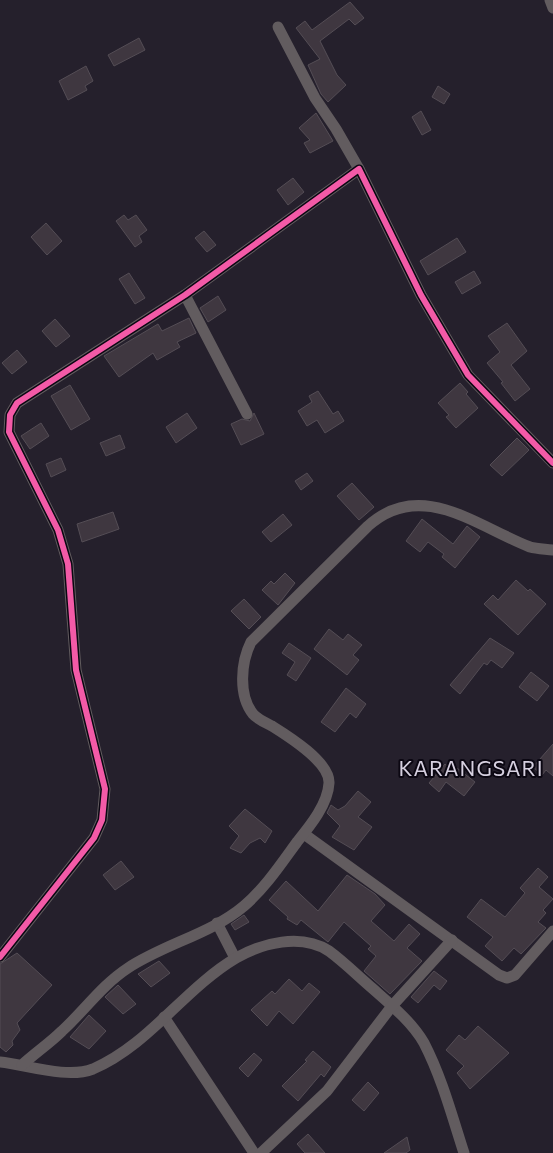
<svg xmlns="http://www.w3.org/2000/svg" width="553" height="1153" font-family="Commissioner,sans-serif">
	<rect width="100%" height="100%" fill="#25202c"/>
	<g fill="#3f3740" stroke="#544d55">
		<path d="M350,2L364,18L355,25L349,19L320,41L337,75L346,85L328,102L321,94L308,65L320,59L296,28L305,21L312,30Z"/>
		<path d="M139,38L145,50L114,66L108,55Z"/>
		<path d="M86,66L93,81L85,86L87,90L68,100L59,81Z"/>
		<path d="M438,86L450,94L444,104L432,97Z"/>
		<path d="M421,111L431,130L422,135L412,117Z"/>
		<path d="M316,113L333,141L310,153L304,143L310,140L299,128Z"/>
		<path d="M293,178L304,192L288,205L277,190Z"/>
		<path d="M124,215L128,220L136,215L147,230L139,236L142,242L135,247L116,221Z"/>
		<path d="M46,223L62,241L47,255L31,237Z"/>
		<path d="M204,231L216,245L207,252L195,238Z"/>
		<path d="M457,238L466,252L428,275L420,261Z"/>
		<path d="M474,271L481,283L462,294L455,282Z"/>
		<path d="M129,273L145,298L135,304L119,279Z"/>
		<path d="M218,296L226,310L208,322L200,308Z"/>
		<path d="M189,318L196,333L177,342L180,347L157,360L153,353L119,377L104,356L158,324L162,331Z"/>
		<path d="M55,319L70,336L56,347L42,331Z"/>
		<path d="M507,323L527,351L511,365L530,389L515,401L501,383L503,382L487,363L500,352L488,336Z"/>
		<path d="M17,350L27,362L12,374L2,363Z"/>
		<path d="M460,383L468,392L466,394L478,408L456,428L446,417L449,415L438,403Z"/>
		<path d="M70,385L90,419L71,430L51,396Z"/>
		<path d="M318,391L333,414L338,411L344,421L325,433L317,420L307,426L298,411L312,402L309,396Z"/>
		<path d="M187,413L197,428L176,443L166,427Z"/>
		<path d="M254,413L264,434L241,445L231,424L242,419L250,421Z"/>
		<path d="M41,423L49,436L30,449L21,436Z"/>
		<path d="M120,435L125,448L106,456L100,443Z"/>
		<path d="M517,438L529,450L502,476L490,465Z"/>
		<path d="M61,458L66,470L51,477L46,464Z"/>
		<path d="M307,473L313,481L301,490L295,481Z"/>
		<path d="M352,483L374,507L359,520L337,496Z"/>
		<path d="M113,512L119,529L82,542L77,524Z"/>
		<path d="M283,514L292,525L271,542L262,532Z"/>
		<path d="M422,519L453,544L467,526L480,537L455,568L442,557L444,554L428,542L420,552L406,541Z"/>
		<path d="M285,573L295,583L278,605L262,590L271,581L274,584Z"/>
		<path d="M516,580L528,591L530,589L546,604L518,635L484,604L493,595L498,600Z"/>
		<path d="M244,599L261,617L249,629L231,611Z"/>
		<path d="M329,629L343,640L348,634L362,645L353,655L359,660L347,675L314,649Z"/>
		<path d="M490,638L514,653L502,668L491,660L487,665L484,663L460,694L450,685Z"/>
		<path d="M289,643L311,658L296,681L287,675L295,662L282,653Z"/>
		<path d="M531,672L549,686L537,701L519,687Z"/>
		<path d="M346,688L366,704L356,718L350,713L335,732L321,722Z"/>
		<path d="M553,744V776L546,770L542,775L533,767Z"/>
		<path d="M445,764L454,772L457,768L475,782L464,796L446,782L439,792L429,783Z"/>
		<path d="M358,791L371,802L358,817L372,827L354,850L332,837L340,826L327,813L331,805L338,810L345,806Z"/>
		<path d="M245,809L272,831L265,843L260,838L250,843L241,853L230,848L239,836L229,826Z"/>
		<path d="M121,861L134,877L115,890L103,875Z"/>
		<path d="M538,868L548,877L539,887L553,899L543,910L546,913L538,922L546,928L521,954L514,948L502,961L485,946L493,937L467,917L481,899L505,917L525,893L520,888Z"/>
		<path d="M347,875L375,894L385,905L371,921L394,941L409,924L420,934L407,948L422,961L390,994L364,971L376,956L368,949L371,946L344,922L328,942L301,920L297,925L287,919L288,917L269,900L286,881L318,911Z"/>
		<path d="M244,915L249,922L235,930L231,924Z"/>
		<path d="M17,953L52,985L17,1023L20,1030L12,1041L13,1045L6,1052L0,1047V964Z"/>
		<path d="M159,961L170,973L151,987L138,974Z"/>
		<path d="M434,971L447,981L440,990L434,985L418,1003L411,997Z"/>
		<path d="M289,979L302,991L309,983L320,992L293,1024L279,1011L267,1026L251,1010L272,991L275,994Z"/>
		<path d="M118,985L136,1004L123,1014L105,997Z"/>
		<path d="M89,1015L106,1031L89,1049L70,1037Z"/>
		<path d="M478,1026L509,1053L470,1089L457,1073L464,1066L446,1050L459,1035L465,1040Z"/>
		<path d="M313,1051L331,1067L324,1077L321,1074L298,1101L282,1086L307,1061L305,1060Z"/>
		<path d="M254,1053L262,1060L248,1077L239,1068Z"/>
		<path d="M368,1082L379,1093L364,1111L352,1100Z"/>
		<path d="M308,1134L325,1153H305L297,1144Z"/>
		<path d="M407,1137L410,1150L406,1153H384Z"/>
	</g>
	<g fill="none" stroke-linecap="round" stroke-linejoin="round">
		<g stroke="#625c5f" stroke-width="11">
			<path d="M550,0L553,8"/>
			<path d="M278,27L315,98L336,129L359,169"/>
			<path d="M185,295L247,414"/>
			<path d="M304,834L499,975L507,978L515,975L553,931"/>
			<path d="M217,923L235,958"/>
			<path d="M0,957L94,838L102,820L105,789L76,670L68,564L58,530L9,432L10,415L17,403L185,295L359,169L421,295L468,375L553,463"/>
			<path d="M164,1017L254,1153"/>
			<path d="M0,1062C27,1065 67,1079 93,1069C149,1045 184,989 236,958C262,943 301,933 329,951C344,962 358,976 372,988C390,1004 412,1022 424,1043C442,1078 452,1116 464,1153"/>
			<path d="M22,1065C35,1053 50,1043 62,1031C85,1010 102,985 128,968C164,944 211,934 244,906C265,888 281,864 297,842C310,826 328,804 329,783C330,762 288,736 272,726C266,723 257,719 253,714C238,695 241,662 251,642L368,526C421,478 478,527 530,547C537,549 546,549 553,550"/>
			<path d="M261,1153L327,1091L392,1006L452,940"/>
		</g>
		<defs>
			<path id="cycleway" d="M0,957L94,838L102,820L105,789L76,670L68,564L58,530L9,432L10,415L17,403L185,295L359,169L421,295L468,375L553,463"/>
		</defs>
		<use href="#cycleway" stroke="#0b0712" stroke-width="9"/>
		<use href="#cycleway" stroke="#f35aa7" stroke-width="6"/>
	</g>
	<g text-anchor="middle" stroke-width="4" stroke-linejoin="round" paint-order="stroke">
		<g font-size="21" letter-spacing="1" fill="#d6d0e0" stroke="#0b0712">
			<text x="471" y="776">KARANGSARI</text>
		</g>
	</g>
</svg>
